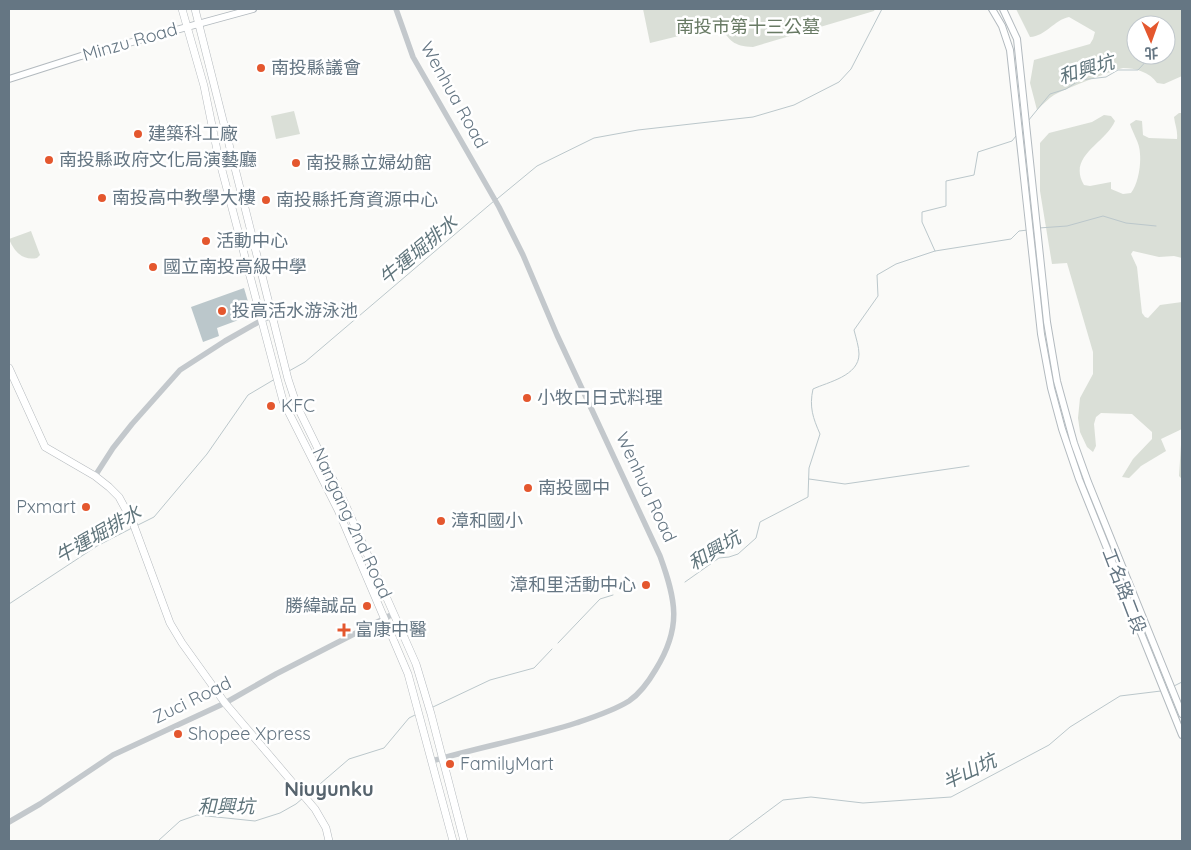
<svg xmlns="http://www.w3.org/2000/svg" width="1191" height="850" font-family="Quicksand,'Noto Sans TC',sans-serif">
	<rect width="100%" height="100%" fill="#fafaf8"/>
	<g fill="#dadfd7" fill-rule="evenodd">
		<path d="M643,9H875L874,11L753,47C733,46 730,41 720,26L650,43Z"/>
		<path d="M1016,9H1182V76L1164,84L1157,83C1150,72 1135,68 1123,68C1116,69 1062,90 1054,95C1048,99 1042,105 1037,110L1030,83L1034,60L1090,44L1093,39L1095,32L1069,17C1054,20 1046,36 1030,37ZM1136,25H1166V55H1136Z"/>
		<path d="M294,111L300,134L276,139L271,116Z"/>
		<path d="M1179,113H1182V258L1174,256L1159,257L1133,251L1131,254L1137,267L1142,313L1145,317L1148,318L1160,305L1182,302V479L1179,476L1182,429L1161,439L1166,451L1141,466L1129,478L1122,477L1133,459L1152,439V432L1132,414L1101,413L1096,417L1094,424L1096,446L1093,452L1087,447L1080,432L1078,418L1080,398L1093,374V352L1067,263L1052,264L1040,191V143L1049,133L1092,122L1104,115L1111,116L1115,121C1105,144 1067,156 1084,185L1090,186L1111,182V189L1123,194L1131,193C1138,184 1141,166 1140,154C1140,143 1133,134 1130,124L1136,120L1142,121L1143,135L1149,138L1177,139C1178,131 1175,125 1174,117Z"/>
		<path d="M31,231L40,255L37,258C22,261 14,251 9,239Z"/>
	</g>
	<path fill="#bbc7cb" d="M244,288L252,315L217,328L219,336L203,342L191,307Z"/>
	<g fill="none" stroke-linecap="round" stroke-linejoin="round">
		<g stroke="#bbc7cb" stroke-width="1">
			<path d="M1028,121L1050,94L1066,89L1080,80L1106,77L1118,70H1138L1152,55"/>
			<path d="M497,199L537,166L594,138L638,130L753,117L794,105L839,82L851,69L882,9"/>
			<path d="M1039,228L1067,226L1103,216L1126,223L1156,226"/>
			<path d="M935,251L922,222V212L946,206V181L974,175L978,152L1012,141L1016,136"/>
			<path d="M289,371L305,362L494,201"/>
			<path d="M809,479L845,484L969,466"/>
			<path d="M138,525L154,517L207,454L248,395L275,379"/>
			<path d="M685,582L719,558L729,557L738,554L756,538L760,522L808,497L809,468L820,434C813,418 809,407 813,389C828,382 859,376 859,354C859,347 856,338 854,330L878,296L877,275L896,264L935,251L1011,239L1019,231L1028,230"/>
			<path d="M9,604L97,546L132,528"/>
			<path d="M558,643L600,599L613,595"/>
			<path d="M1174,686L1182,682"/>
			<path d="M433,707L490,680L534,668L552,649"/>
			<path d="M306,796L349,759L384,748L409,718L415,715"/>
			<path d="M158,841L180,821L197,815L255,821L280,813L296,804L303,798"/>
			<path d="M728,841L783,800L811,797L863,803L951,797L1049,745L1070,727L1120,696L1161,691"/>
		</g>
		<defs>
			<g id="secondary">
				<path d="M992,9L1002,26L1010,50L1041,334L1051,388L1062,429L1079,479L1182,735"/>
				<path d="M1003,9L1017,39L1047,322L1057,381L1074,443L1088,482L1182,714"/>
				<path d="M9,79L81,56L253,9"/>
			</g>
			<g id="primary">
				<path d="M182,9L204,86L218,155L283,401L338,510L408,674L453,841"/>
				<path d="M195,9L288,379L297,406L346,506L416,664L431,714L464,841"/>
				<path d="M9,368L45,447L95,476L109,487L119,497L133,523L170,623L182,643L225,703L315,809L326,828L329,841"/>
			</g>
		</defs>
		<use href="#secondary" stroke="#b3babf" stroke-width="8"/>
		<use href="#primary" stroke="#b5babe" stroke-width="8"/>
		<g stroke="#c3c8cc" stroke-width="5.5">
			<path d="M396,9L413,57L499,207L523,255L557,335L660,556C676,600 682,627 656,669C649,681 641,693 629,701C613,711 594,717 576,723C529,738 480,747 432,761"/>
			<path d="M95,476L113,448L132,424L180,370L225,341L262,320L273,316"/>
			<path d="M9,822L40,804L113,755L225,703L276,674L393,614"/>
		</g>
		<use href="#secondary" stroke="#fff" stroke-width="6"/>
		<use href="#primary" stroke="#fff" stroke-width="7"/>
	</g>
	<g fill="#e4572e" stroke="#fff" stroke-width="2">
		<circle cx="261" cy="68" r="5"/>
		<circle cx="138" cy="134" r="5"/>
		<circle cx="49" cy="160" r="5"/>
		<circle cx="296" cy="163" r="5"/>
		<circle cx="102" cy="198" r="5"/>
		<circle cx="266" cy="200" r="5"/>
		<circle cx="206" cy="241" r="5"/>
		<circle cx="153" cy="267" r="5"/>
		<circle cx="222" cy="311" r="5"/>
		<circle cx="527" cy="398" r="5"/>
		<circle cx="271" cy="406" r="5"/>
		<circle cx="528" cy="488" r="5"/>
		<circle cx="86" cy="507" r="5"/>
		<circle cx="441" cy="521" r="5"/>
		<circle cx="646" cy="585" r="5"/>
		<circle cx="367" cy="606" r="5"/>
		<path d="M341.5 622.5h5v5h5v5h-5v5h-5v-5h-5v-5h5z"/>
		<circle cx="178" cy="734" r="5"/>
		<circle cx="450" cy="764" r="5"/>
	</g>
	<g text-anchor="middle" stroke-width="5" stroke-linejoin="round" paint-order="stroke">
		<g font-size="18" fill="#687a64" stroke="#fff">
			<text x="748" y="33">南投市第十三公墓</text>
		</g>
		<g font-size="18" fill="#657683" stroke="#fff">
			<text transform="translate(130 42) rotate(-16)" y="6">Minzu Road</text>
			<text transform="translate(454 95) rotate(61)" y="6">Wenhua Road</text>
			<text transform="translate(646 487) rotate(65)" y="6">Wenhua Road</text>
			<text transform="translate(352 523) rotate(65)" y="6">Nangang 2nd Road</text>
			<text transform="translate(1124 591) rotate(69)" y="6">工名路二段</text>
			<text transform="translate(192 700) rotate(-26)" y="6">Zuci Road</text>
		</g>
		<g font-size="18" fill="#657683" stroke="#fff" text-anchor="start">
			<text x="271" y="74">南投縣議會</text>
			<text x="148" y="140">建築科工廠</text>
			<text x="59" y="166">南投縣政府文化局演藝廳</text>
			<text x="306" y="169">南投縣立婦幼館</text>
			<text x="112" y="204">南投高中教學大樓</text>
			<text x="276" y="206">南投縣托育資源中心</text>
			<text x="216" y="247">活動中心</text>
			<text x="163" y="273">國立南投高級中學</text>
			<text x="232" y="317">投高活水游泳池</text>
			<text x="537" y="404">小牧口日式料理</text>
			<text x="281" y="412">KFC</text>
			<text x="538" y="494">南投國中</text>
			<text x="76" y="513" text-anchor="end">Pxmart</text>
			<text x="451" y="527">漳和國小</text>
			<text x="636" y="591" text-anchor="end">漳和里活動中心</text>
			<text x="357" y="612" text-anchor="end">勝緯誠品</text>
			<text x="355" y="636">富康中醫</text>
			<text x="188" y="740">Shopee Xpress</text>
			<text x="460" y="770">FamilyMart</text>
		</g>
		<g font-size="19" font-style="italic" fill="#60757c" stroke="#fff">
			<text transform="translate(1086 69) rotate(-17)" y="7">和興坑</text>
			<text transform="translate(418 250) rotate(-40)" y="7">牛運堀排水</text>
			<text transform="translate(98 534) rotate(-30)" y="7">牛運堀排水</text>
			<text transform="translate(714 550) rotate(-31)" y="7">和興坑</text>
			<text transform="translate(969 771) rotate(-25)" y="7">半山坑</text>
			<text x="226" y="813">和興坑</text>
		</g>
		<g font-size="20" font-weight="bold" fill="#57646e" stroke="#fff">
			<text x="329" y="796">Niuyunku</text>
		</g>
	</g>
	<rect width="1191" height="850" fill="none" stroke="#657683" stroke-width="20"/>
	<g transform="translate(1151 40) rotate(178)"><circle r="24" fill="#ffffff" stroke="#c1c8cd"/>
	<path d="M0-4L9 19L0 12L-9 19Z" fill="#e4572e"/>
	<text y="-8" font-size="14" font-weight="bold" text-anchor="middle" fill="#657683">北</text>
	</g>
</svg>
